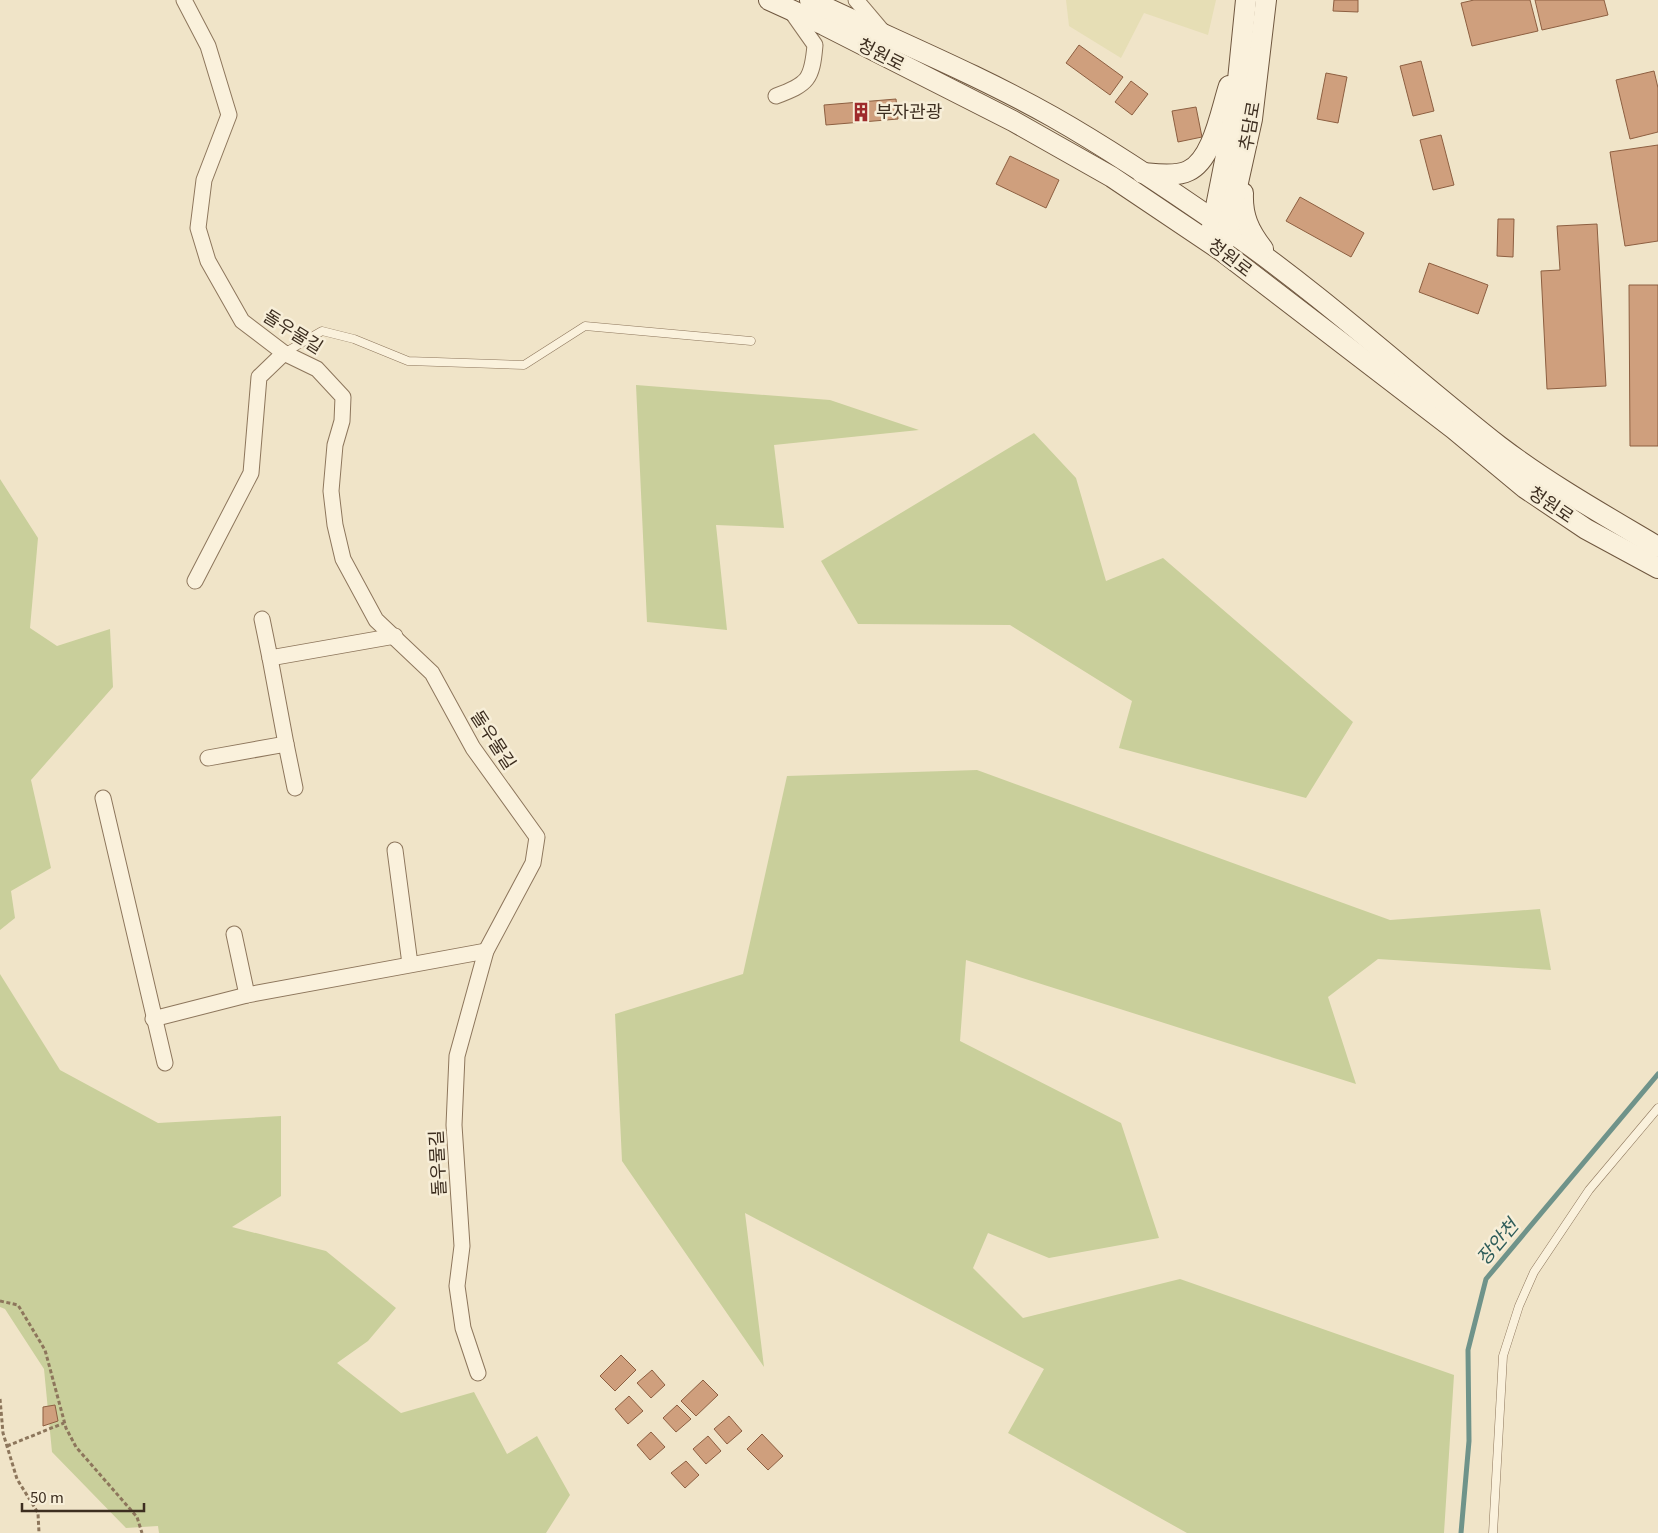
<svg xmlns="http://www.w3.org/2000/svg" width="1658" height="1533" font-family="Georgia,'Noto Sans KR',serif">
	<rect width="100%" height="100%" fill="#f0e4c8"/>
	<path fill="#e6deb5" d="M1066,0H1216L1208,35L1144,13L1121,58L1069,26Z"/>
	<g fill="#c9cf9b">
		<path d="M636,385L830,400L919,430L774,445L784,528L716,525L727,630L647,622Z"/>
		<path d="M1034,433L1076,478L1106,581L1163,558L1353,722L1306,798L1119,748L1132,701L1010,625L858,624L821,561Z"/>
		<path d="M0,479L38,538L30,628L57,646L110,629L113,687L31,780L51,868L11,891L15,918L0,930Z"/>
		<path d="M977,770L1390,920L1540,909L1551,970L1378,959L1328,997L1356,1084L966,960L960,1041L1121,1123L1159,1238L1049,1258L988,1233L973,1268L1023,1318L1180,1279L1454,1375L1444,1533H1187L1008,1433L1044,1369L745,1213L764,1367L622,1161L615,1014L743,974L787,776Z"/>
		<path d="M0,974L60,1070L158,1123L281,1116V1196L232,1227L326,1251L396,1308L368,1341L337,1363L401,1413L474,1392L507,1454L537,1436L570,1495L546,1533H159L158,1526L126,1528L52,1452L44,1369L5,1309L0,1307Z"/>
	</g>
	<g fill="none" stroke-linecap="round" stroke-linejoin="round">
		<path stroke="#6f938a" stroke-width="5" d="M1461,1533L1469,1441L1468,1350L1486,1279L1658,1074"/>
	</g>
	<g fill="#cf9f7d" stroke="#8d5f41">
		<path d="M1334,0H1358V12L1333,11Z"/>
		<path d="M1474,0H1530L1538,31L1472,46L1461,3Z"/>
		<path d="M1535,0H1604L1608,15L1542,30Z"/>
		<path d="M1079,45L1123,77L1110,95L1066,63Z"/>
		<path d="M1421,61L1434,111L1413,116L1400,66Z"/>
		<path d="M1654,71L1658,88V132L1630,139L1616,80Z"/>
		<path d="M1326,73L1347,77L1338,123L1317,119Z"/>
		<path d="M1131,81L1148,94L1132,115L1115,102Z"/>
		<path d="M896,99L898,119L826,125L824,105Z"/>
		<path d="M1196,107L1202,137L1178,142L1172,111Z"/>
		<path d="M1441,135L1454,185L1433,190L1420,140Z"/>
		<path d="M1658,145V241L1625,246L1610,152Z"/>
		<path d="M1010,156L1059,180L1046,208L996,184Z"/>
		<path d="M1300,197L1364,233L1351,257L1286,221Z"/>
		<path d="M1498,219H1514L1513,257L1497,256Z"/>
		<path d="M1597,224L1606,386L1547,389L1541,271L1560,270L1557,226Z"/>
		<path d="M1429,263L1488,285L1478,314L1419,292Z"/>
		<path d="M1629,285H1658V446H1630Z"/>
		<path d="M621,1355L636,1370L615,1391L600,1376Z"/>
		<path d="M652,1370L665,1385L651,1398L637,1383Z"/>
		<path d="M703,1380L718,1395L696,1416L681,1401Z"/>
		<path d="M629,1396L643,1411L628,1424L615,1409Z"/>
		<path d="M55,1405L58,1421L43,1426V1407Z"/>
		<path d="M677,1405L691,1419L676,1432L663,1418Z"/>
		<path d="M729,1416L742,1431L727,1444L714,1429Z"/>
		<path d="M651,1432L665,1447L650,1460L637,1445Z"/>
		<path d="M762,1434L783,1456L768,1470L747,1449Z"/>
		<path d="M708,1436L721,1451L706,1464L693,1449Z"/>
		<path d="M686,1461L699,1475L685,1488L671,1473Z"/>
	</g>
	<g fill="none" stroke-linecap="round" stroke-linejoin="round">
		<defs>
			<g id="lane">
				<path d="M284,353L322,331L354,339L408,361L524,365L585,326L751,341"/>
				<path d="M1493,1533L1503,1356L1519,1306L1534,1272L1589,1190L1658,1108"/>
			</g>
			<g id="street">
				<path d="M184,0L208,46L229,115L204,180L198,228L208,261L242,321L284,353L317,369L343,397L342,421L335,445L331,491L335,525L343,559L376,620L432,673L473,748L537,837L533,863L486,951L457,1056L454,1125L462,1246L457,1286L463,1328L478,1373"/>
				<path d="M856,0L884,33"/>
				<path d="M776,96C808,84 812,80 815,45L791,11"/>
				<path d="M195,581L251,473L259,377L284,353"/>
				<path d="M262,619L270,658L395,636"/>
				<path d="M270,658L286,744"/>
				<path d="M208,758L286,744L295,788"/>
				<path d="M103,798L165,1063"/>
				<path d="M395,850L410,964"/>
				<path d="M234,934L247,995"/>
				<path d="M153,1019L247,995L486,951"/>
			</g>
			<g id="secondary">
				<path d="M769,0L824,25L1013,121L1112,177L1222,251L1454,429L1525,488L1586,529L1658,568"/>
				<path d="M810,0C891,39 975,73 1053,117C1113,151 1172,191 1228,230C1323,296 1409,375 1499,446C1549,484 1604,515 1658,547"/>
				<path d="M1142,173C1156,174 1176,177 1188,171C1213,160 1221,110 1229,86"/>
				<path d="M1243,193C1242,216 1249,231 1263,249"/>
				<path d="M1211,232L1235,110L1246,0"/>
				<path d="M1225,241L1252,119L1266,0"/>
			</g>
		</defs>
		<use href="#lane" stroke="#8d765c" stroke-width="9"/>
		<use href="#street" stroke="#8d765c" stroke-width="17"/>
		<use href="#secondary" stroke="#6f573f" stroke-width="22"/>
		<g stroke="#8d765c" stroke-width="3" stroke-dasharray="4 2.5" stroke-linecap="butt">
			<path d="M0,1301L18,1305L45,1350L66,1428L76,1447L137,1517L142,1533"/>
			<path d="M0,1399L3,1433L17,1479L38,1513L39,1533"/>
			<path d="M7,1446L64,1423"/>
		</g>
		<use href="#lane" stroke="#faf1dc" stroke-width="8"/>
		<use href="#street" stroke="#faf1dc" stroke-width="15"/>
		<use href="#secondary" stroke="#faf1dc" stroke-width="20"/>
	</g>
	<defs>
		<symbol id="building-bare" viewBox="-9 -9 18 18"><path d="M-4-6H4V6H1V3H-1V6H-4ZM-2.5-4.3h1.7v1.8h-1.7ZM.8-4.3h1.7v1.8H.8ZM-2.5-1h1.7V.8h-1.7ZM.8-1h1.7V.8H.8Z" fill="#9e2a2b" stroke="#f7eed8" stroke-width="2.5" paint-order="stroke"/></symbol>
	</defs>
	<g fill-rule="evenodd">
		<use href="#building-bare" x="847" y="98" width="28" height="28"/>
	</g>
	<g text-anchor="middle" stroke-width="5" stroke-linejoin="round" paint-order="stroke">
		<g font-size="18" fill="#3d2e20" stroke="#f7eed8">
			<text transform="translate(881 55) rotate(27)" y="6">청원로</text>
			<text transform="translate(1250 126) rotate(-80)" y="6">추담로</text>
			<text transform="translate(1230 258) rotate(37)" y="6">청원로</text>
			<text transform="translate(293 332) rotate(32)" y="6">돌우물길</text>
			<text transform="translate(1551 505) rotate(34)" y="6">청원로</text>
			<text transform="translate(493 740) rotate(57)" y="6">돌우물길</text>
			<text transform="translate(438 1163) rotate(-93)" y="6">돌우물길</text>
		</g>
		<g font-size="18" fill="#3d2e20" stroke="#f7eed8" text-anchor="start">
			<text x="876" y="118">부자관광</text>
		</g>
		<g font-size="19" font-style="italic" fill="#2f5d5a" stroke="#f7eed8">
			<text transform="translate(1497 1242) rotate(-50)" y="7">장안천</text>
		</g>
	</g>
	<path d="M22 1503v8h122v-8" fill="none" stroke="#3d2e20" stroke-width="2.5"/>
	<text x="30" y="1503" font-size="15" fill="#3d2e20" stroke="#f7eed8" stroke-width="4" paint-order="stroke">50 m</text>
</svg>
